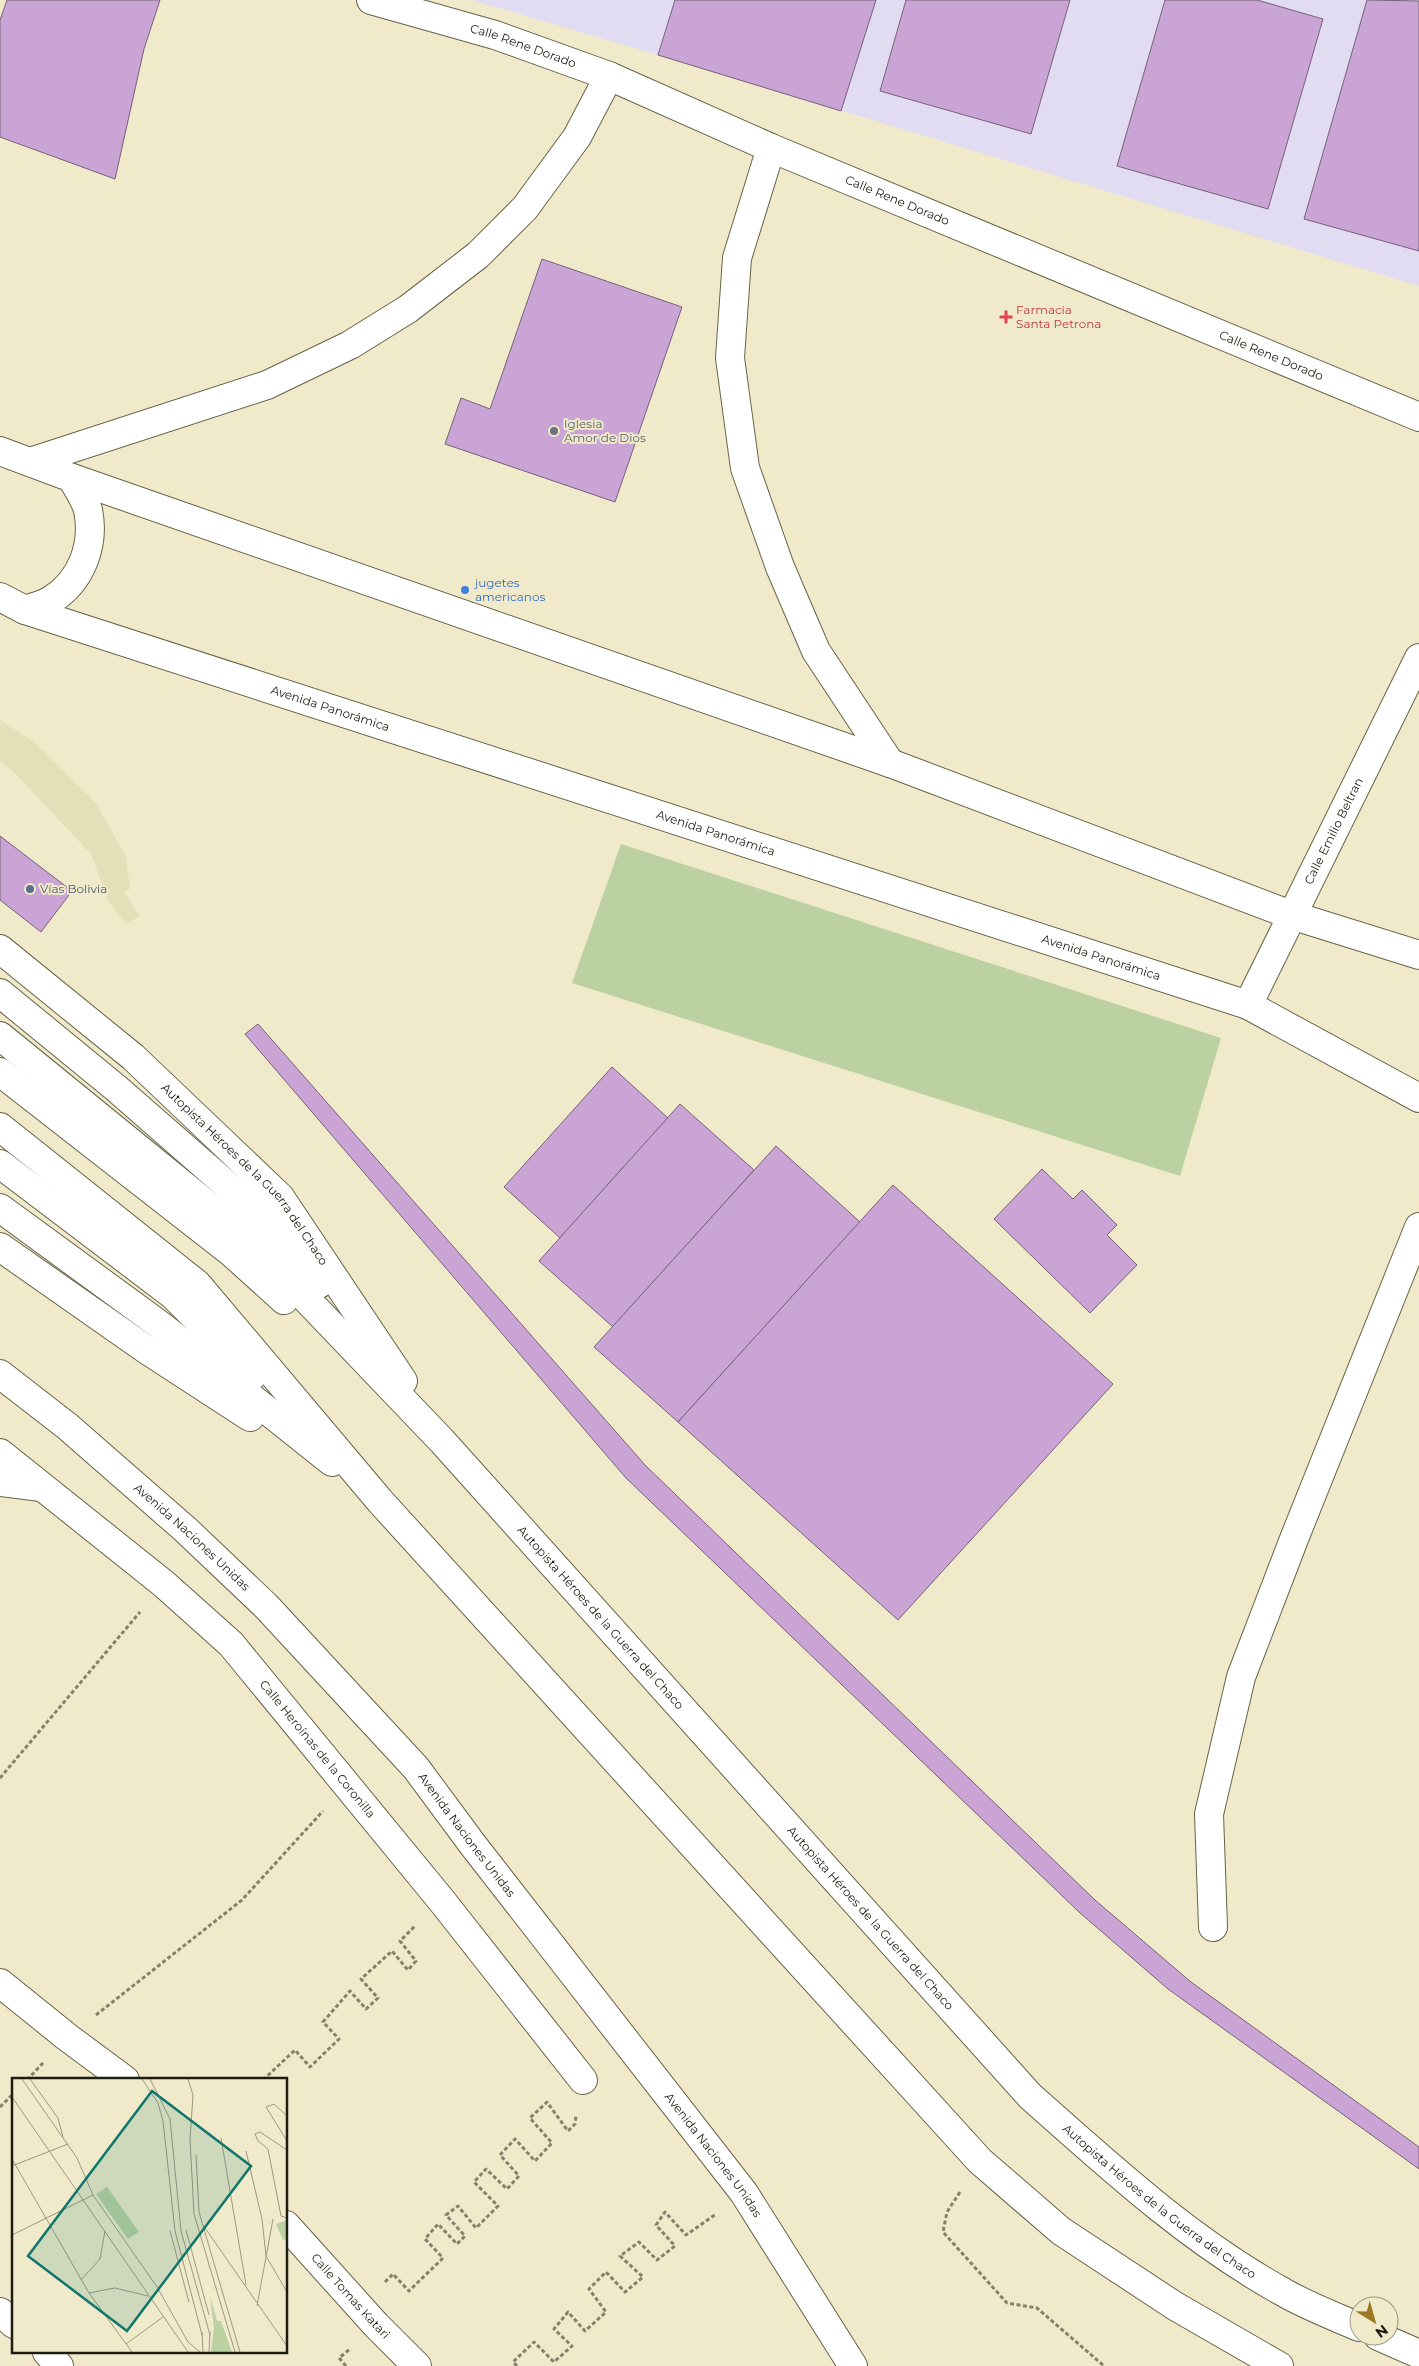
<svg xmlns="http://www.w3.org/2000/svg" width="1419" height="2366" font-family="Montserrat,sans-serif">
	<rect width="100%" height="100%" fill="#f0eacb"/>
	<path fill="#e5dfb9" d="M0,720L35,743L95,802L126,856L130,889L124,892L140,916L126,924L108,901L91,854L12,770L0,761Z"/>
	<path fill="#e1dcf1" d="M472,0H1419V286L658,55Z"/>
	<path fill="#bbd1a1" d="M621,844L1221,1038L1180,1176L572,983Z"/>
	<g fill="#cba4d6" stroke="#746279">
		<path d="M7,0H160L144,49L115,179L0,137V20Z"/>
		<path d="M675,0H876L841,111L658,55Z"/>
		<path d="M906,0H1070L1031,134L880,91Z"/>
		<path d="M1165,0H1257L1323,19L1268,209L1117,166Z"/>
		<path d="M1367,0L1419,1V251L1304,219Z"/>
		<path d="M542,259L682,307L615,502L445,444L461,398L490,409Z"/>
		<path d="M0,836L72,891L41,932L0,900Z"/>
		<path d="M258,1024L645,1465L1095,1900L1191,1982L1419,2147V2169L1168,1989L1079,1912L626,1478L245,1034Z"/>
		<path d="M612,1067L668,1118L560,1238L504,1187Z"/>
		<path d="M680,1104L754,1170L613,1327L539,1261Z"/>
		<path d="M776,1146L860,1222L678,1422L594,1347Z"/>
		<path d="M1042,1169L1073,1199L1082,1190L1117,1225L1107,1235L1137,1265L1090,1313L994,1219Z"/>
		<path d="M893,1185L1113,1384L898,1620L678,1422Z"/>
	</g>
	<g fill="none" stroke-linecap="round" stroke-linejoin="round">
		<defs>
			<g id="minor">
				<path id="s1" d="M371,0L495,35L609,76L771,148L1419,417"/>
				<path d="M771,148L737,258L730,358L745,468L780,567L816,651L890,763"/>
				<path d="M0,451L72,478L890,763L1291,915L1419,955"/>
				<path d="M30,462L267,385L350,345L408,309L478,255L525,208L577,137L609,76"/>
				<path id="s2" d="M0,597L25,610L1248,1005L1419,1098"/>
				<path d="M25,610C33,607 43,605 51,600C82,581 95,544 88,510C85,499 77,488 72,478"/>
				<path id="s3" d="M1248,1005L1419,658"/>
				<path id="s4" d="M0,1374L67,1426L186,1530L266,1606L416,1768L473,1845L744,2193L853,2366"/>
				<path id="s5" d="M0,1453L164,1584L231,1644L442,1901L583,2080"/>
				<path d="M0,1482L41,1487"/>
				<path d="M1213,1927L1209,1814L1241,1677L1294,1539L1419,1227"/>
				<path d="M0,1983L67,2037L125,2080"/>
				<path id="s6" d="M286,2225L376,2325L417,2366"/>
				<path d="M0,2312L14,2324"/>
				<path d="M47,2352L59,2366"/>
			</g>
			<g id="highway">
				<path id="s7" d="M0,949L133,1057L280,1197L403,1381"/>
				<path d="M0,993L116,1088L267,1220L319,1284"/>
				<path id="s8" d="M0,1036L247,1237L442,1441L1030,2096C1110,2167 1189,2240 1283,2292C1307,2306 1334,2316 1359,2327"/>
				<path d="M0,1072L232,1253L284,1300"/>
				<path d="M0,1127L197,1284L380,1501L980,2161L1061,2231L1175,2306L1279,2366"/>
				<path d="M0,1164L173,1295L253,1375"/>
				<path d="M0,1208L160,1325L332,1462"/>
				<path d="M0,1247L147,1350L250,1417"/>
				<path d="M1378,2336L1419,2354"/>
			</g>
		</defs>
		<use href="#minor" stroke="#686348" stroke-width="30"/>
		<use href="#highway" stroke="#686348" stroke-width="30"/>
		<g stroke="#85816c" stroke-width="3" stroke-dasharray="4 2.5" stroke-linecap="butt">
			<path d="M0,1778L140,1612"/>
			<path d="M96,2015L242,1900L323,1811"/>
			<path d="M27,2080L43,2063"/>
			<path d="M263,2080L295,2050L310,2067L339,2039L323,2022L350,1991L366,2009L378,1998L361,1979L392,1951L408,1970L416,1961L400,1941L416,1925"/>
			<path d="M0,2107L14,2093"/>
			<path d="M960,2192L947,2212L943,2232L1007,2303L1037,2308L1104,2366"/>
			<path d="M385,2282L393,2274L409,2291L443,2258L425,2239L438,2224L457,2244L465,2236L446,2215L458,2206L476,2228L498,2206L474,2182L486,2169L507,2189L519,2176L500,2155L515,2139L535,2161L552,2143L530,2118L547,2102L568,2131L575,2124L576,2116"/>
			<path d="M346,2366L339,2358L350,2349"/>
			<path d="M517,2366L513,2362L534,2342L554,2362L572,2346L554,2329L568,2312L585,2331L606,2312L589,2289L606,2272L625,2292L643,2277L620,2256L639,2242L657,2260L675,2246L656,2225L665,2212L686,2235L716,2214"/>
		</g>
		<use href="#minor" stroke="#fff" stroke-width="28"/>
		<use href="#highway" stroke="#fff" stroke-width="28"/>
	</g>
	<path fill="#e0444e" stroke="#f0eacb" stroke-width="2" d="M1003.5 309.5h5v5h5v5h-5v5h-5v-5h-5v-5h5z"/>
	<circle fill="#6b7280" stroke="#f0eacb" stroke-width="2" cx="554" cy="431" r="5"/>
	<circle fill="#3f7fe0" stroke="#f0eacb" stroke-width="2" cx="465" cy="590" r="5"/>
	<circle fill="#5c6f8a" stroke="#f0eacb" stroke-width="2" cx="30" cy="889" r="5"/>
	<g text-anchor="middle" stroke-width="4" stroke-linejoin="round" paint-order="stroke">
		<g font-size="12" fill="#1e1c10" stroke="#f0eacb">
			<text dy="4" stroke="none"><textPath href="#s1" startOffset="159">Calle Rene Dorado</textPath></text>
			<text dy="4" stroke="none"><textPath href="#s1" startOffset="564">Calle Rene Dorado</textPath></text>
			<text dy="4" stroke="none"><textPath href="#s1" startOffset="969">Calle Rene Dorado</textPath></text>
			<text dy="4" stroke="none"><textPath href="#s2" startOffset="349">Avenida Panorámica</textPath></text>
			<text dy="4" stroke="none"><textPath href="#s3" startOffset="194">Calle Emilio Beltran</textPath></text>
			<text dy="4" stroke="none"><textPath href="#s2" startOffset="754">Avenida Panorámica</textPath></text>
			<text dy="4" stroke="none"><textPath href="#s2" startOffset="1159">Avenida Panorámica</textPath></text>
			<text dy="4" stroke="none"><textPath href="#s7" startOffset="334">Autopista Héroes de la Guerra del Chaco</textPath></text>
			<text dy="4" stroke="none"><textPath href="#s4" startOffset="252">Avenida Naciones Unidas</textPath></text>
			<text dy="4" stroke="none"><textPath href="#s8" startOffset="838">Autopista Héroes de la Guerra del Chaco</textPath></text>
			<text dy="4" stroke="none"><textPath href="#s5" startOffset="436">Calle Heroínas de la Coronilla</textPath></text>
			<text dy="4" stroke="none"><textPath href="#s4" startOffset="658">Avenida Naciones Unidas</textPath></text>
			<text dy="4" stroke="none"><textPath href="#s8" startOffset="1242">Autopista Héroes de la Guerra del Chaco</textPath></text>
			<text dy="4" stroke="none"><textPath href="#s4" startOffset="1062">Avenida Naciones Unidas</textPath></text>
			<text dy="4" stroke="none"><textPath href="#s8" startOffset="1648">Autopista Héroes de la Guerra del Chaco</textPath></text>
			<text dy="4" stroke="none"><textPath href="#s6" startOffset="96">Calle Tomas Katari</textPath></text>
		</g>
		<g font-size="12" fill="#be3a42" stroke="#f0eacb" text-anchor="start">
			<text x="1016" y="314">Farmacia<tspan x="1016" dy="14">Santa Petrona</tspan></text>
		</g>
		<g font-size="12" fill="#5b616d" stroke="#f0eacb" text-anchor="start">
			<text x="564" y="428">Iglesia<tspan x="564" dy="14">Amor de Dios</tspan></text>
		</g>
		<g font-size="12" fill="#366cbe" stroke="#f0eacb" text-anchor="start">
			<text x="475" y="587">jugetes<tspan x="475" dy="14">americanos</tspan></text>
		</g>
		<g font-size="12" fill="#4e5e75" stroke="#f0eacb" text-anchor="start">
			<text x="40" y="893">Vías Bolivia</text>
		</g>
	</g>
	<g transform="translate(12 2078)">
		<rect width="275" height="275" fill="#f0eacb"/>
		<path d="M95,109L127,154L116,161L84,116ZM275,142V161L271,162L264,146ZM198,218L205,243H209L220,274H199L202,250Z" fill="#bbd1a1"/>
		<path fill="none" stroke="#9c9880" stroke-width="1" d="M10,1L65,80L81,117L145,209L176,264L188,274M18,1L46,40L51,59M130,1L146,25L151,43L163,153L190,257M138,1L158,41L169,153L198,257M176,1L181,17L178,61L182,136L223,274M0,19L176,274M275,38L262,26L254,29L275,63M209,60L234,207M275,72L248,54L243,56L246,63L256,71L269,138L275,140M234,73L250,141L254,178L275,214M184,77L187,134L228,274M0,81L77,215L120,274M0,88L56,66M191,147L275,268M174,152L197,237M158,153L177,224M0,157L81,117M69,202L88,181L93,153M77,215L103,210L136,218M245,228L261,141M190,254L191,274M114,266L151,239M197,274L198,254"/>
		<path fill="#0f766e" fill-opacity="0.15" stroke="#0f766e" stroke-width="2.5" d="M140,13L239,88L115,253L16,178Z"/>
		<rect width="275" height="275" fill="none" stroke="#1e1c10" stroke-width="2.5"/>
	</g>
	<g transform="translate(1374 2321) rotate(143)"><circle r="24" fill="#f0eacb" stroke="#9c9880"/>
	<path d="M0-4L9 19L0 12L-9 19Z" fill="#9c7823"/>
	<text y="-8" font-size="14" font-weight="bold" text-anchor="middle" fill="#1e1c10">N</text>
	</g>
</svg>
